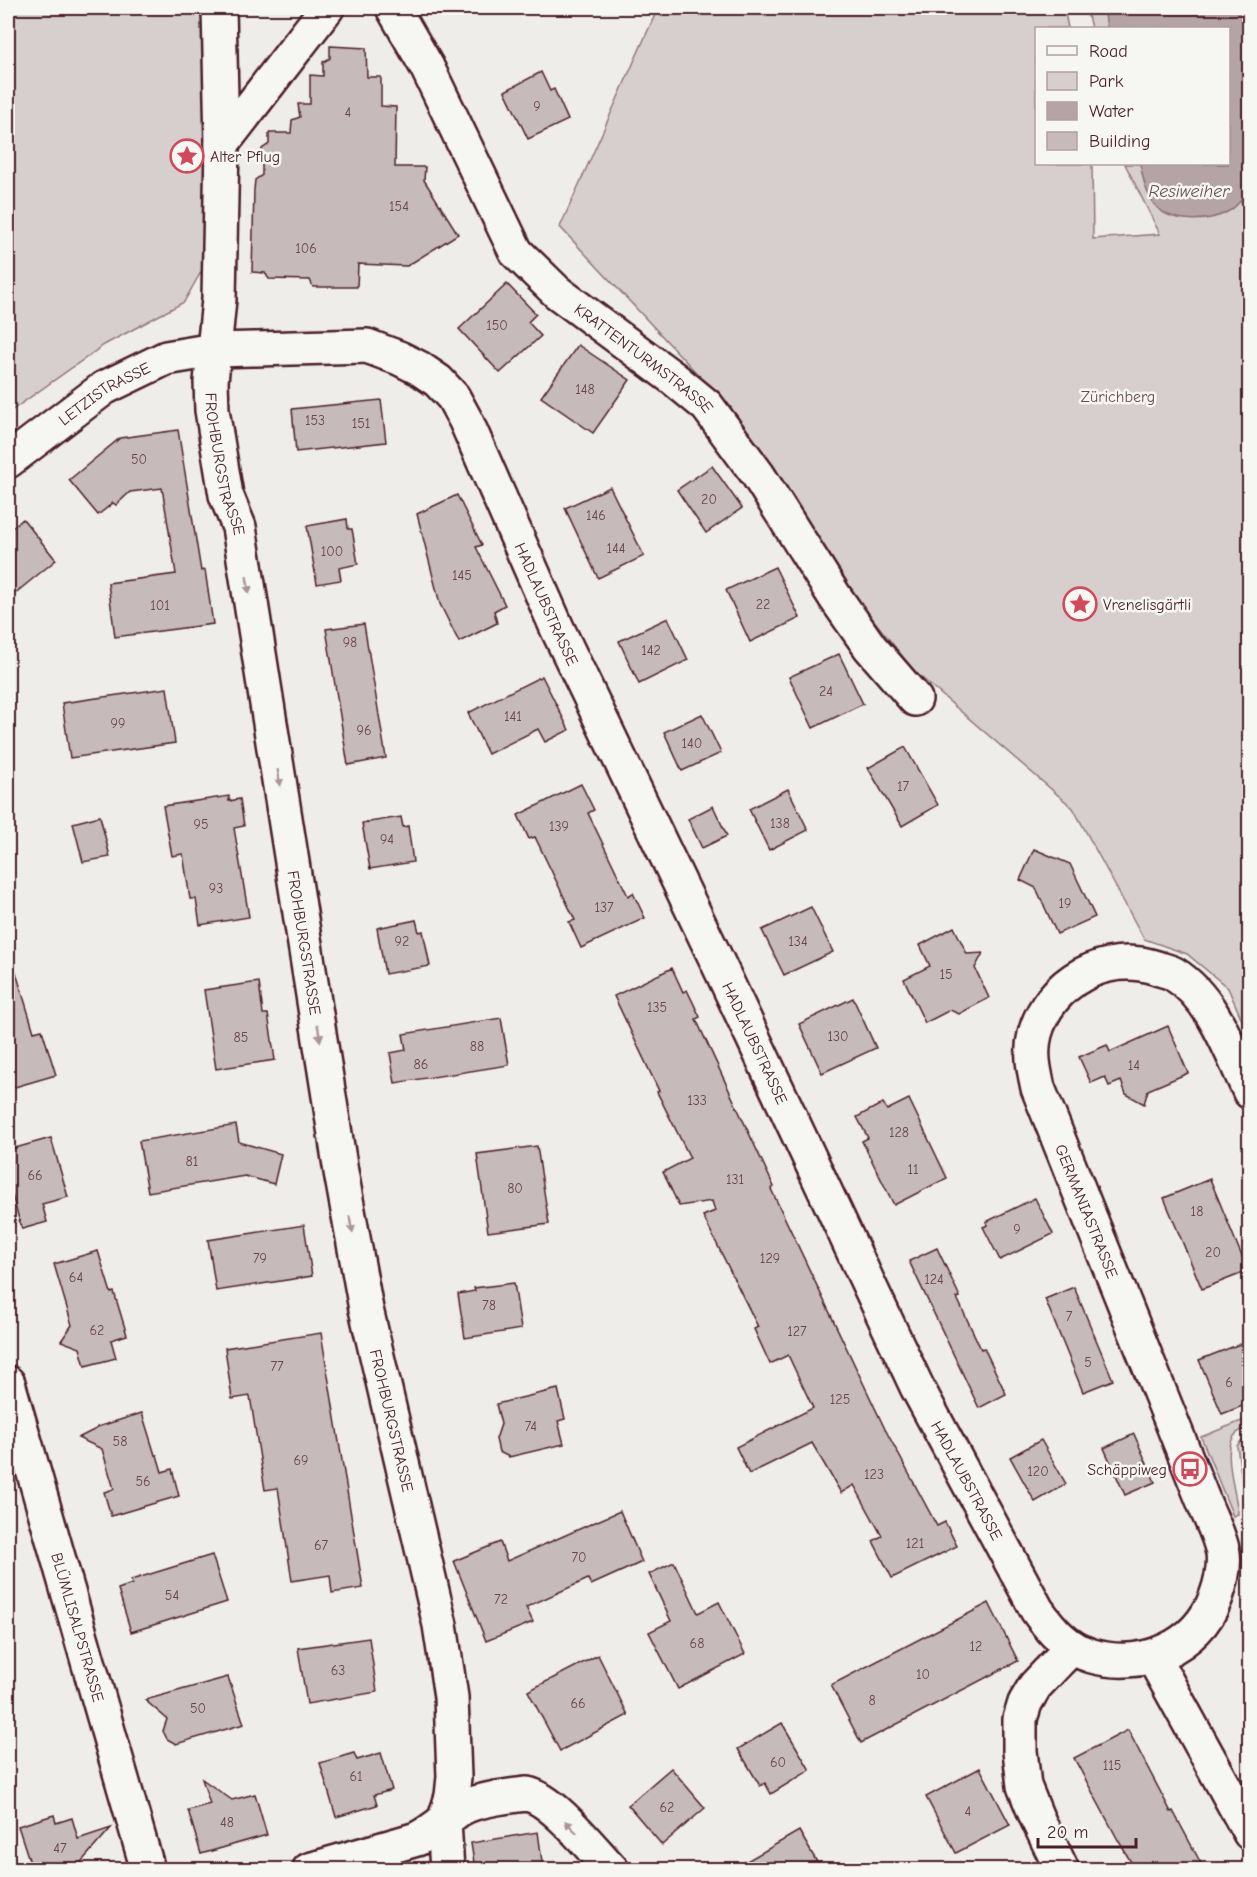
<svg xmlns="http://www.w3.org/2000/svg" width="1257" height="1877" font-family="'Comic Neue',sans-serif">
	<rect width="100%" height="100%" fill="#efedea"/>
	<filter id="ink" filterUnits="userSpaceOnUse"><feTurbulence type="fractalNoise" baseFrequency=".0167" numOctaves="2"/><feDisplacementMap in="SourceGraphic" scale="12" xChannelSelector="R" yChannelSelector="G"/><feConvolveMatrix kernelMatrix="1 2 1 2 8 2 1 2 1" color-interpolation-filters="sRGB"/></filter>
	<g filter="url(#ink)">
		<g fill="#d7cfce" stroke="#90777c" stroke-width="1.5">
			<path d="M8,8H203L207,62L202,270L184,302L104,345L8,413Z"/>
			<path d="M658,8H1064L1068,28H1036V164H1092L1093,239L1160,234L1125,164H1228V28H1091L1086,8H1249V1036L1228,988L1187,954L1144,939L1073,808L915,672L826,560L735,414L560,227Z"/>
			<path d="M1249,1418V1429C1213,1430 1237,1492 1238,1514L1233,1516L1201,1437Z"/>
			<path d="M1249,1438V1485L1243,1487L1237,1446L1241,1441Z"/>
		</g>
		<path fill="#b4a4a5" stroke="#8a6f74" stroke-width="1.5" d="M1104,8H1249V191C1243,197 1237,207 1229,211C1209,223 1169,224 1154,204C1145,192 1143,177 1140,164H1228V28H1107Z"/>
		<g fill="#c6babb" stroke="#4a1f2b" stroke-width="1.5">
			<path d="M330,46L366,48L367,77H381V106L396,107L395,167H425L424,180L458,234L407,266L358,264L357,287H313L310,280L269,279L265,273L252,272L254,190L255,180L262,175V149L269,144V133H291L292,120L300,117L298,104H310V75L323,76V62L330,58Z"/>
			<path d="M541,72L550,91L554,89L568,120L528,139L505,91Z"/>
			<path d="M507,284L536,314L528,322L541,336L500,373L459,329Z"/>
			<path d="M578,345L630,380L593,433L541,397Z"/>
			<path d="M381,400L386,442L296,452L292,409Z"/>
			<path d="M178,430L201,571L205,570L213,624L115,637L108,583L176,574L162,488L130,492L116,505L113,503L98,515L69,480L120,438Z"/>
			<path d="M712,466L742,508L706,533L677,490Z"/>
			<path d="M610,487L644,556L598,578L565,508Z"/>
			<path d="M457,495L482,545L476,547L505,605L494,611L497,623L459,642L440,604L417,514Z"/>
			<path d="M23,519L56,560L8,599V531Z"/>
			<path d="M347,519L348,529H352L358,564L339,568L341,580L317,584L307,526Z"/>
			<path d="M775,567L800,618L750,642L726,590Z"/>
			<path d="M668,618L688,660L639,684L619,641Z"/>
			<path d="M364,624L386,758L348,765L326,629Z"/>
			<path d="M839,654L863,704L813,728L789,677Z"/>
			<path d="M542,676L569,730L545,742L538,729L488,754L468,713Z"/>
			<path d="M167,688L175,743L70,758L62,703Z"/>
			<path d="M702,714L721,753L682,771L664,732Z"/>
			<path d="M905,747L938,805L902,826L868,768Z"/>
			<path d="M581,784L594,810L588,813L628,896L633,893L645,918L581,948L569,922L575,920L535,837L529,839L518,815Z"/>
			<path d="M788,789L808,830L769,850L749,809Z"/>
			<path d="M229,796V801L240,799L244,826L234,828L249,917L200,925L196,899H190L183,854L172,856L163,806Z"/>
			<path d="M713,806L727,836L702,848L688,819Z"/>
			<path d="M100,816L110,857L83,862L73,823Z"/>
			<path d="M401,817L403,827L408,826L413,862L370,869L362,823Z"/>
			<path d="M1034,849L1070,864L1095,917L1057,934L1036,888L1020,880Z"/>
			<path d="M811,907L833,952L784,975L762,930Z"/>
			<path d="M416,920L419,932L423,931L430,966L385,974L377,928Z"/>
			<path d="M954,927L967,954L983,953L975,968L989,998L959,1014L950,1010L925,1023L904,979L930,966L920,945Z"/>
			<path d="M14,966L34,1032L42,1030L56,1075L8,1089V967Z"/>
			<path d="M672,968L683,992L687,990L700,1017L696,1019L774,1187L771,1189L885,1429L937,1526L945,1522L957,1546L892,1578L873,1541L882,1536L854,1485L841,1493L812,1443L749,1474L736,1447L813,1408L788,1355L770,1364L754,1329L758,1327L703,1216L715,1211L712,1201L679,1206L663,1172L690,1158L657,1092L659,1091L614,996Z"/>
			<path d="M259,982L263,1014H268L275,1060L216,1069L204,990Z"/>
			<path d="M853,998L876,1048L822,1073L799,1024Z"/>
			<path d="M501,1018L509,1065L395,1083L390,1053L406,1050L403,1034Z"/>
			<path d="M1168,1026L1188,1073L1148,1090L1144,1104L1126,1094L1121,1081L1109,1086L1105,1077L1091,1083L1079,1057L1107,1045L1110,1052Z"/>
			<path d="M909,1099L947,1178L894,1205L862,1141L868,1138L857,1117L883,1103L887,1110Z"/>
			<path d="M236,1125L239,1142L281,1154L274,1184L245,1176L148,1192L139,1141Z"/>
			<path d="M51,1138L68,1197L42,1204L47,1222L22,1229L8,1182V1150Z"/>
			<path d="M537,1146L549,1224L488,1232L477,1154Z"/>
			<path d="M1210,1179L1248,1271L1202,1289L1164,1198Z"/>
			<path d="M1035,1198L1053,1234L1000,1260L983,1227L988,1225L986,1222Z"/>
			<path d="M304,1225L312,1276L216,1291L208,1240Z"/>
			<path d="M937,1248L960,1297L957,1298L981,1349L984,1348L1006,1394L979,1408L909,1261Z"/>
			<path d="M98,1251L111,1293L114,1292L127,1335L111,1340L116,1358L85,1366L80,1348L61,1341L72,1325L54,1264Z"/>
			<path d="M514,1283L521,1329L465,1338L458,1294L475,1291L474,1288Z"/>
			<path d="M1074,1287L1113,1380L1083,1392L1045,1299Z"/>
			<path d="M321,1333L363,1588L332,1593L330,1575L292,1581L278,1488L265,1490L250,1396L232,1399L225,1348Z"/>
			<path d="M1250,1340V1403L1222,1414L1199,1360Z"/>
			<path d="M558,1389L565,1419L558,1421L564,1444L509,1457L499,1452L496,1439L501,1424L496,1404Z"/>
			<path d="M142,1413L155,1455H157L162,1472L172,1469L179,1496L111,1516L104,1492L114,1489L102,1449L78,1438L96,1429L97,1427Z"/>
			<path d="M1134,1434L1155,1482L1125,1495L1104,1448Z"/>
			<path d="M1041,1440L1066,1484L1035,1502L1010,1457Z"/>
			<path d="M620,1511L642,1562L591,1585L588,1579L526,1607L533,1622L486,1641L454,1561L500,1542L507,1561Z"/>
			<path d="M212,1555L227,1602L131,1632L118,1589L132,1584L131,1580Z"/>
			<path d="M674,1562L698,1613L719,1602L745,1654L678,1689L649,1632L671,1621L649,1574Z"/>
			<path d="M989,1603L1018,1661L861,1743L831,1685Z"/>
			<path d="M369,1638L377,1692L307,1704L298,1648Z"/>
			<path d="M598,1655L628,1715L560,1751L528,1691Z"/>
			<path d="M228,1677L244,1724L176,1744L167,1739L163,1731L167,1719L145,1700Z"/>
			<path d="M782,1723L810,1770L771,1794L765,1783L760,1786L738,1749Z"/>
			<path d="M1128,1730L1171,1812L1173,1811L1204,1869H1135L1118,1840L1074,1758Z"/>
			<path d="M354,1753L357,1760L381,1753L392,1790L374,1795L377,1805L336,1817L320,1763Z"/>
			<path d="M671,1768L705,1808L662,1845L628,1805Z"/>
			<path d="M980,1768L1010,1825L956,1853L926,1797Z"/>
			<path d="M202,1779L232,1800L255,1794L267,1835L201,1854L188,1810L210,1804Z"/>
			<path d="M54,1815L56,1823L72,1818L78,1839L111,1828L75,1869H32L18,1826Z"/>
			<path d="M799,1831L821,1869H733Z"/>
			<path d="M538,1832L543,1869H475L471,1843Z"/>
		</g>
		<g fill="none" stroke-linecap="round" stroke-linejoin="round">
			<defs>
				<g id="minor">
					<path id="s1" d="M219,8L222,144L219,299L211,382L212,410L226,495L239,527L341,1172L366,1309L440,1625L451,1697L454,1777L452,1796L444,1822L447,1870"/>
					<path id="s2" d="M393,8L427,67L516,252L557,292L673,378L707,406L758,475L835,597L870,647L915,699"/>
					<path d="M222,144L327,8"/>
					<path id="s3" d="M8,461L104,388L166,358L214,350L367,346L399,358L419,368L438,381L453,397L466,421L557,628L717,961L917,1387L1037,1610C1051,1630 1067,1649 1092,1656C1142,1670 1197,1648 1216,1597C1221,1583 1225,1568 1223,1553C1220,1536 1211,1520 1205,1505L1038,1088C1034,1070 1030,1053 1035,1034C1049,982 1106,950 1157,968C1162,970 1169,971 1174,974C1214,999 1230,1051 1250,1092"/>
					<path id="s4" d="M8,1383L148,1870"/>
					<path d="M1153,1657L1250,1833"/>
					<path d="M309,1870L417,1839C433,1831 443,1821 457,1811C472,1800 508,1796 527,1794C553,1799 592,1849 612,1870"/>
					<path d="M1062,1870L1037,1818L1024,1786L1020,1751V1719L1025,1703L1035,1686L1072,1647"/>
				</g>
			</defs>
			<use href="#minor" stroke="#4a1f2b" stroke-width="38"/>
			<use href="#minor" stroke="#f6f6f2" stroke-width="33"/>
		</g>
		<defs><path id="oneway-solid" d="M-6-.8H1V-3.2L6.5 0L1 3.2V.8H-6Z" transform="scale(1.5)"/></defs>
		<g fill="#a99598">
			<use href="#oneway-solid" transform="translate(248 585) rotate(81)"/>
			<use href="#oneway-solid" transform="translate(279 778) rotate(81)"/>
			<use href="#oneway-solid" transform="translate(319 1033) rotate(81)"/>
			<use href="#oneway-solid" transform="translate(351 1225) rotate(80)"/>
			<use href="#oneway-solid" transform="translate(571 1827) rotate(-134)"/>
		</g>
	</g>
	<defs>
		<symbol id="sight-ring" viewBox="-11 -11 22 22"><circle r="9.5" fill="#f6f6f2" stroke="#d1495b" stroke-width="1.5"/><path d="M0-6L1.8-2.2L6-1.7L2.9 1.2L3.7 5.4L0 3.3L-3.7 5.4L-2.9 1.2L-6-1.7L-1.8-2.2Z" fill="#d1495b"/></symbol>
		<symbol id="bus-ring" viewBox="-11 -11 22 22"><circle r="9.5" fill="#f6f6f2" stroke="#d1495b" stroke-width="1.5"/><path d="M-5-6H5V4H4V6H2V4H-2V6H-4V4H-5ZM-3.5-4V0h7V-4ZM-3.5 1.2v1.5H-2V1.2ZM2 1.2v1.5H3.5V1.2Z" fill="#d1495b"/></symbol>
	</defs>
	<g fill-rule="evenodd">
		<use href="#sight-ring" x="168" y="137" width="38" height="38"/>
		<use href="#sight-ring" x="1061" y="585" width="38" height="38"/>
		<use href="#bus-ring" x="1171" y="1450" width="38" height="38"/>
	</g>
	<g text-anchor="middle" stroke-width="5" stroke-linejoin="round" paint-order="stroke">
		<g font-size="14" fill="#69464f">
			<text x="537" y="111">9</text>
			<text x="348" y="117">4</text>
			<text x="399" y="211">154</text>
			<text x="306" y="253">106</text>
			<text x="497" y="330">150</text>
			<text x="585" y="394">148</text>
			<text x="315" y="425">153</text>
			<text x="361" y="428">151</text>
			<text x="139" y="464">50</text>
			<text x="709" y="504">20</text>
			<text x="596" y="520">146</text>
			<text x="616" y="553">144</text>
			<text x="332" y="556">100</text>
			<text x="462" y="580">145</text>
			<text x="763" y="609">22</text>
			<text x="160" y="610">101</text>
			<text x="350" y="647">98</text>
			<text x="651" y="655">142</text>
			<text x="826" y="696">24</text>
			<text x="513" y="721">141</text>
			<text x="118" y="728">99</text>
			<text x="364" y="735">96</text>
			<text x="692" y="748">140</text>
			<text x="903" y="791">17</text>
			<text x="780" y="828">138</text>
			<text x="201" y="829">95</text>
			<text x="559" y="831">139</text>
			<text x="387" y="844">94</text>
			<text x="216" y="893">93</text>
			<text x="1065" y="908">19</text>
			<text x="604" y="912">137</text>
			<text x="402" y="946">92</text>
			<text x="798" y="946">134</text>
			<text x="946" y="979">15</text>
			<text x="657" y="1012">135</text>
			<text x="838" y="1041">130</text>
			<text x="241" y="1042">85</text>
			<text x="477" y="1051">88</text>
			<text x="421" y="1069">86</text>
			<text x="1134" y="1070">14</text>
			<text x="697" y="1105">133</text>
			<text x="899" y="1137">128</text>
			<text x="192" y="1166">81</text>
			<text x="913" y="1174">11</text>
			<text x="35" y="1180">66</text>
			<text x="735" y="1184">131</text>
			<text x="515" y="1193">80</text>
			<text x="1197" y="1216">18</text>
			<text x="1017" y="1234">9</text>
			<text x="1213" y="1257">20</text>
			<text x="260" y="1263">79</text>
			<text x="770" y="1263">129</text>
			<text x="76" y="1282">64</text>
			<text x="934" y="1284">124</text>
			<text x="489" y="1310">78</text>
			<text x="1069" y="1321">7</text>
			<text x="97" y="1335">62</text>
			<text x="797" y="1336">127</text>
			<text x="1088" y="1367">5</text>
			<text x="277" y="1371">77</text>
			<text x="1229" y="1387">6</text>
			<text x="840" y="1404">125</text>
			<text x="531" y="1431">74</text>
			<text x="120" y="1446">58</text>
			<text x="301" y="1465">69</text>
			<text x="1038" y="1476">120</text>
			<text x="874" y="1479">123</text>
			<text x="143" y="1486">56</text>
			<text x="915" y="1548">121</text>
			<text x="321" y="1550">67</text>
			<text x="579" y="1562">70</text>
			<text x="172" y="1600">54</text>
			<text x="501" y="1604">72</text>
			<text x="697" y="1648">68</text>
			<text x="976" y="1651">12</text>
			<text x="338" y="1675">63</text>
			<text x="923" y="1679">10</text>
			<text x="872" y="1705">8</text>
			<text x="578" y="1708">66</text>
			<text x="198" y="1713">50</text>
			<text x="778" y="1767">60</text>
			<text x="1112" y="1770">115</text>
			<text x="356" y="1781">61</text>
			<text x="667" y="1812">62</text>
			<text x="968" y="1816">4</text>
			<text x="227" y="1827">48</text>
			<text x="60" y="1853">47</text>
		</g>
		<g font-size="16" fill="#4a1f2b" stroke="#f6f6f2" text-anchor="start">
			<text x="210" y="162">Alter Pflug</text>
			<text x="1103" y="610">Vrenelisgärtli</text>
			<text x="1167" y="1475" text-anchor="end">Schäppiweg</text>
		</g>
		<g font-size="16" fill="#4a1f2b" stroke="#f6f6f2">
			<text dy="6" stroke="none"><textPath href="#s2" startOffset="440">KRATTENTURMSTRASSE</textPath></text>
			<text dy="6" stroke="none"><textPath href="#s3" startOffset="118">LETZISTRASSE</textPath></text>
			<text dy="6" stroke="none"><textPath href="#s1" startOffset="458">FROHBURGSTRASSE</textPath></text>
			<text dy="6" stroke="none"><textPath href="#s3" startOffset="720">HADLAUBSTRASSE</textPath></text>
			<text dy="6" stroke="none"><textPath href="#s1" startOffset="944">FROHBURGSTRASSE</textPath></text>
			<text dy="6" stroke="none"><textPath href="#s3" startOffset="1206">HADLAUBSTRASSE</textPath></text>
			<text transform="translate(1087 1211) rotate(68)" y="6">GERMANIASTRASSE</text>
			<text dy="6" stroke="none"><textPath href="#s1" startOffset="1430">FROHBURGSTRASSE</textPath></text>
			<text dy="6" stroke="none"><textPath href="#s3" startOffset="1692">HADLAUBSTRASSE</textPath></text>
			<text dy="6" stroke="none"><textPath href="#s4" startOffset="254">BLÜMLISALPSTRASSE</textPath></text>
		</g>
		<g font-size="16" fill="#6d4b54" stroke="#f6f6f2">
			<text x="1118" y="402">Zürichberg</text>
		</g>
		<g font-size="18" font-style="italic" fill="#6f4e56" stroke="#f6f6f2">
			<text x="1189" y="197">Resiweiher</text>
		</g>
	</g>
	<rect width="1257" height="1877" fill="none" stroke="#f6f6f2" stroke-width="30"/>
	<rect x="15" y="15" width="1227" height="1847" fill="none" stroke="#4a1f2b" stroke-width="2" filter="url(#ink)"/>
	<rect x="1035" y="27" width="195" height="138" fill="#f6f6f2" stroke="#b1a0a2" stroke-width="1.5"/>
	<rect x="1047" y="46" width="30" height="9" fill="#f6f6f2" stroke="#b1a0a2" stroke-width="1.5"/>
	<text x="1089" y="57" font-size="18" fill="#4a1f2b">Road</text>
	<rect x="1047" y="72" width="30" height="18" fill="#d7cfce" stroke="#b1a0a2" stroke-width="1.5"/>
	<text x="1089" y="87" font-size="18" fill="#4a1f2b">Park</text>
	<rect x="1047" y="102" width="30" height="18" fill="#b4a4a5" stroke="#b1a0a2" stroke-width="1.5"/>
	<text x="1089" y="117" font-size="18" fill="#4a1f2b">Water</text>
	<rect x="1047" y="132" width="30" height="18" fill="#c6babb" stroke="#b1a0a2" stroke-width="1.5"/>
	<text x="1089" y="147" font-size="18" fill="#4a1f2b">Building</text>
	<path d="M1038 1838v9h98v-9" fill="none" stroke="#4a1f2b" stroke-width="3"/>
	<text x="1047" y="1838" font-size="18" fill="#4a1f2b" stroke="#f6f6f2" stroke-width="4.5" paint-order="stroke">20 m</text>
</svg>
